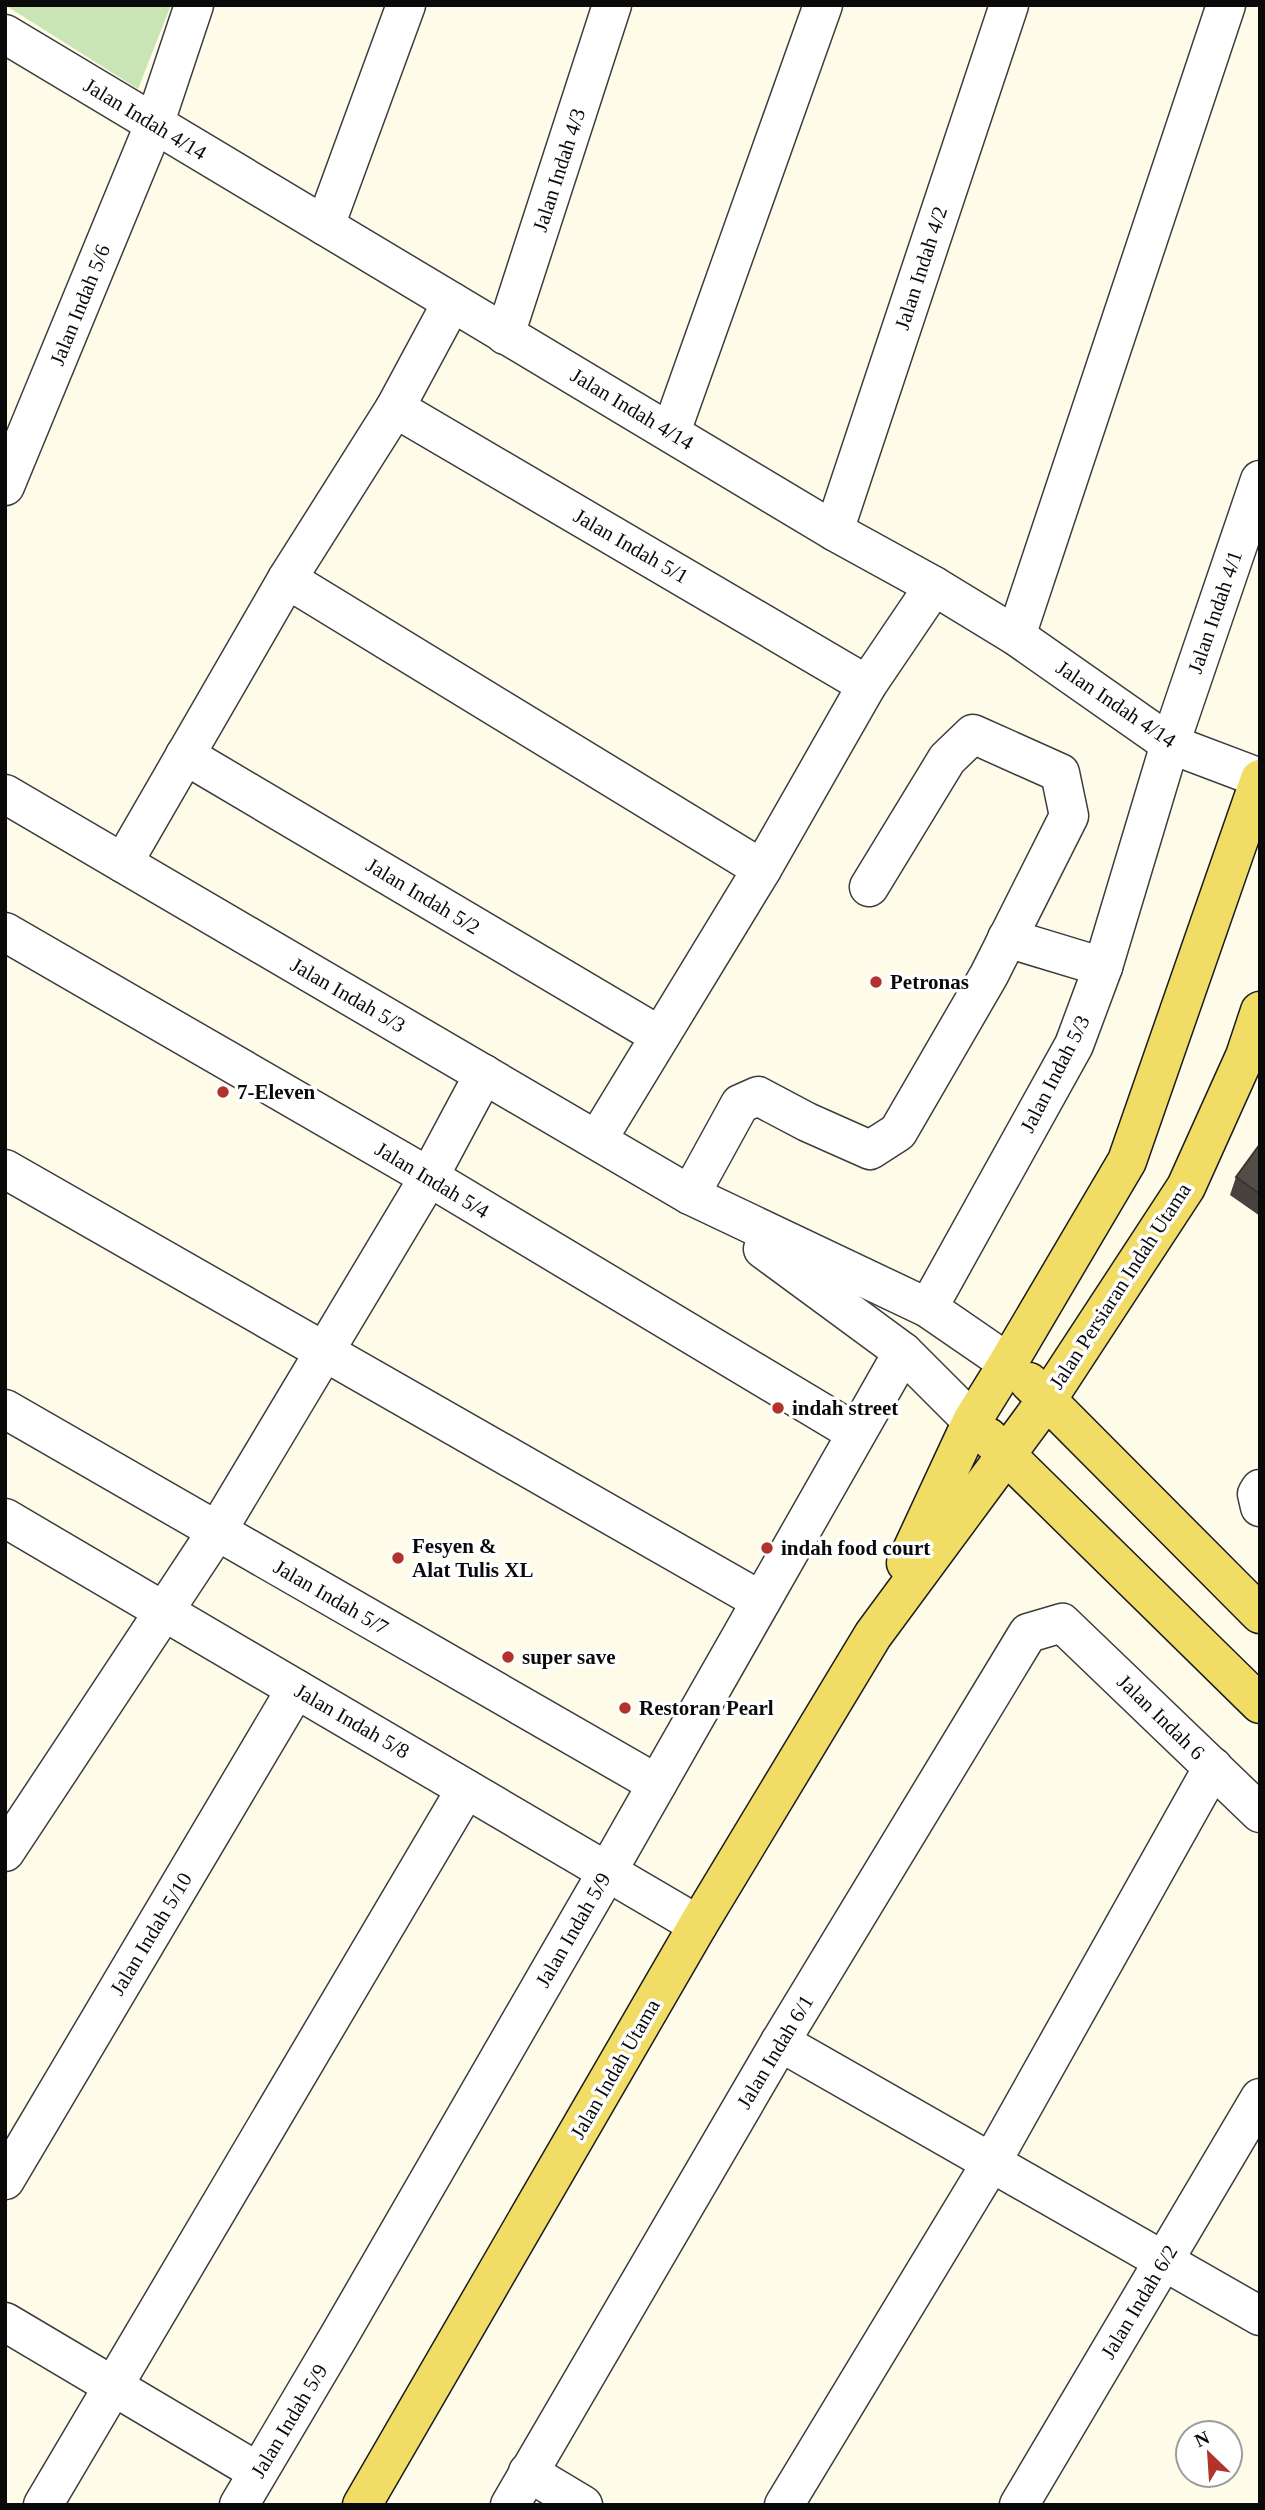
<svg xmlns="http://www.w3.org/2000/svg" width="1265" height="2510" font-family="'Times New Roman',serif">
	<rect width="100%" height="100%" fill="#fefce9"/>
	<path fill="#c9e5b5" d="M5,5H171L138,89Z"/>
	<g fill="none" stroke-linecap="round" stroke-linejoin="round">
		<defs>
			<g id="minor">
				<path d="M5,34L834,531L934,586L1016,636L1170,744L1260,778"/>
				<path d="M325,226L406,5"/>
				<path d="M505,335L612,5"/>
				<path d="M395,408L867,685"/>
				<path d="M671,432L823,5"/>
				<path d="M5,486L154,125L194,5"/>
				<path d="M834,531L1009,5"/>
				<path d="M287,579L762,869"/>
				<path d="M1016,636L1226,5"/>
				<path d="M185,755L660,1036"/>
				<path d="M5,794L690,1195L928,1308L1008,1363"/>
				<path d="M123,863L287,579L395,408L452,302"/>
				<path d="M5,932L429,1177L856,1433"/>
				<path d="M1007,938L1103,967"/>
				<path d="M597,1140L762,869L867,685L934,586"/>
				<path d="M5,1169L761,1601"/>
				<path d="M690,1195L740,1104L758,1096L807,1122L870,1150L898,1132L989,975L1069,816L1060,773L973,734L947,759L869,887"/>
				<path d="M763,1249L903,1352L972,1421"/>
				<path d="M928,1308L1074,1045L1103,967L1170,744L1260,480"/>
				<path d="M5,1409L657,1784"/>
				<path d="M1260,1489L1257,1494L1260,1507"/>
				<path d="M5,1518L698,1925"/>
				<path d="M5,1852L217,1531L429,1177L484,1074"/>
				<path d="M780,2042L1260,2316"/>
				<path d="M5,2180L296,1689"/>
				<path d="M5,2322L258,2472"/>
				<path d="M528,2472L583,2505"/>
				<path d="M43,2505L466,1789"/>
				<path d="M239,2505L339,2336L607,1872L903,1352"/>
				<path d="M510,2505L780,2042L1028,1633L1062,1623L1260,1813"/>
				<path d="M784,2505L991,2163L1213,1767"/>
				<path d="M1019,2505L1260,2098"/>
			</g>
			<g id="major">
				<path d="M1029,1382L1260,1614"/>
				<path d="M988,1437L1260,1704"/>
				<path d="M906,1563L972,1421L1008,1363L1127,1161L1260,779"/>
				<path d="M362,2505L698,1925L873,1635L1048,1398L1186,1187L1245,1056L1260,1011"/>
			</g>
		</defs>
		<use href="#minor" stroke="#3d3d3d" stroke-width="41"/>
		<use href="#major" stroke="#1b1b1b" stroke-width="41"/>
		<use href="#minor" stroke="#fff" stroke-width="38"/>
		<use href="#major" stroke="#f1dd66" stroke-width="38"/>
	</g>
	<path fill="#47423d" d="M1260,1144V1216L1230,1195L1236,1177Z"/>
	<path fill="#524d47" stroke="#393632" stroke-width="2" d="M1260,1144V1194L1236,1177Z"/>
	<g fill="#b1332c" stroke="#fff" stroke-width="2.5">
		<circle cx="876" cy="982" r="7"/>
		<circle cx="223" cy="1092" r="7"/>
		<circle cx="778" cy="1408" r="7"/>
		<circle cx="767" cy="1548" r="7"/>
		<circle cx="398" cy="1558" r="7"/>
		<circle cx="508" cy="1657" r="7"/>
		<circle cx="625" cy="1708" r="7"/>
	</g>
	<g text-anchor="middle" stroke-width="7" stroke-linejoin="round" paint-order="stroke">
		<g font-size="21" fill="#0a0a0a" stroke="#fff">
			<text transform="translate(145 119) rotate(31)" y="7">Jalan Indah 4/14</text>
			<text transform="translate(559 170) rotate(-72)" y="7">Jalan Indah 4/3</text>
			<text transform="translate(921 268) rotate(-72)" y="7">Jalan Indah 4/2</text>
			<text transform="translate(80 305) rotate(-68)" y="7">Jalan Indah 5/6</text>
			<text transform="translate(632 409) rotate(31)" y="7">Jalan Indah 4/14</text>
			<text transform="translate(631 546) rotate(30)" y="7">Jalan Indah 5/1</text>
			<text transform="translate(1215 612) rotate(-71)" y="7">Jalan Indah 4/1</text>
			<text transform="translate(1116 704) rotate(34)" y="7">Jalan Indah 4/14</text>
			<text transform="translate(423 896) rotate(31)" y="7">Jalan Indah 5/2</text>
			<text transform="translate(348 995) rotate(30)" y="7">Jalan Indah 5/3</text>
			<text transform="translate(1055 1074) rotate(-63)" y="7">Jalan Indah 5/3</text>
			<text transform="translate(432 1180) rotate(31)" y="7">Jalan Indah 5/4</text>
			<text transform="translate(1120 1286) rotate(-57)" y="7">Jalan Persiaran Indah Utama</text>
			<text transform="translate(331 1597) rotate(30)" y="7">Jalan Indah 5/7</text>
			<text transform="translate(1161 1717) rotate(44)" y="7">Jalan Indah 6</text>
			<text transform="translate(352 1721) rotate(30)" y="7">Jalan Indah 5/8</text>
			<text transform="translate(573 1930) rotate(-60)" y="7">Jalan Indah 5/9</text>
			<text transform="translate(151 1934) rotate(-59)" y="7">Jalan Indah 5/10</text>
			<text transform="translate(775 2052) rotate(-59)" y="7">Jalan Indah 6/1</text>
			<text transform="translate(615 2069) rotate(-60)" y="7">Jalan Indah Utama</text>
			<text transform="translate(1139 2302) rotate(-59)" y="7">Jalan Indah 6/2</text>
			<text transform="translate(289 2421) rotate(-59)" y="7">Jalan Indah 5/9</text>
		</g>
		<g font-size="21" font-weight="bold" fill="#0a0a0a" stroke="#fff" text-anchor="start">
			<text x="890" y="989">Petronas</text>
			<text x="237" y="1099">7-Eleven</text>
			<text x="792" y="1415">indah street</text>
			<text x="412" y="1553">Fesyen &amp;<tspan x="412" dy="24">Alat Tulis XL</tspan></text>
			<text x="781" y="1555">indah food court</text>
			<text x="522" y="1664">super save</text>
			<text x="639" y="1715">Restoran Pearl</text>
		</g>
	</g>
	<rect width="1265" height="2510" fill="none" stroke="#0a0a0a" stroke-width="14"/>
	<g transform="translate(1209 2454) rotate(335)"><circle r="33" fill="#ffffff" stroke="#9d9d9d" stroke-width="2"/>
	<path d="M0-5L12 26L0 18L-12 26Z" fill="#b1332c"/>
	<text y="-10" font-size="19" font-weight="bold" text-anchor="middle" fill="#0a0a0a">N</text>
	</g>
</svg>
